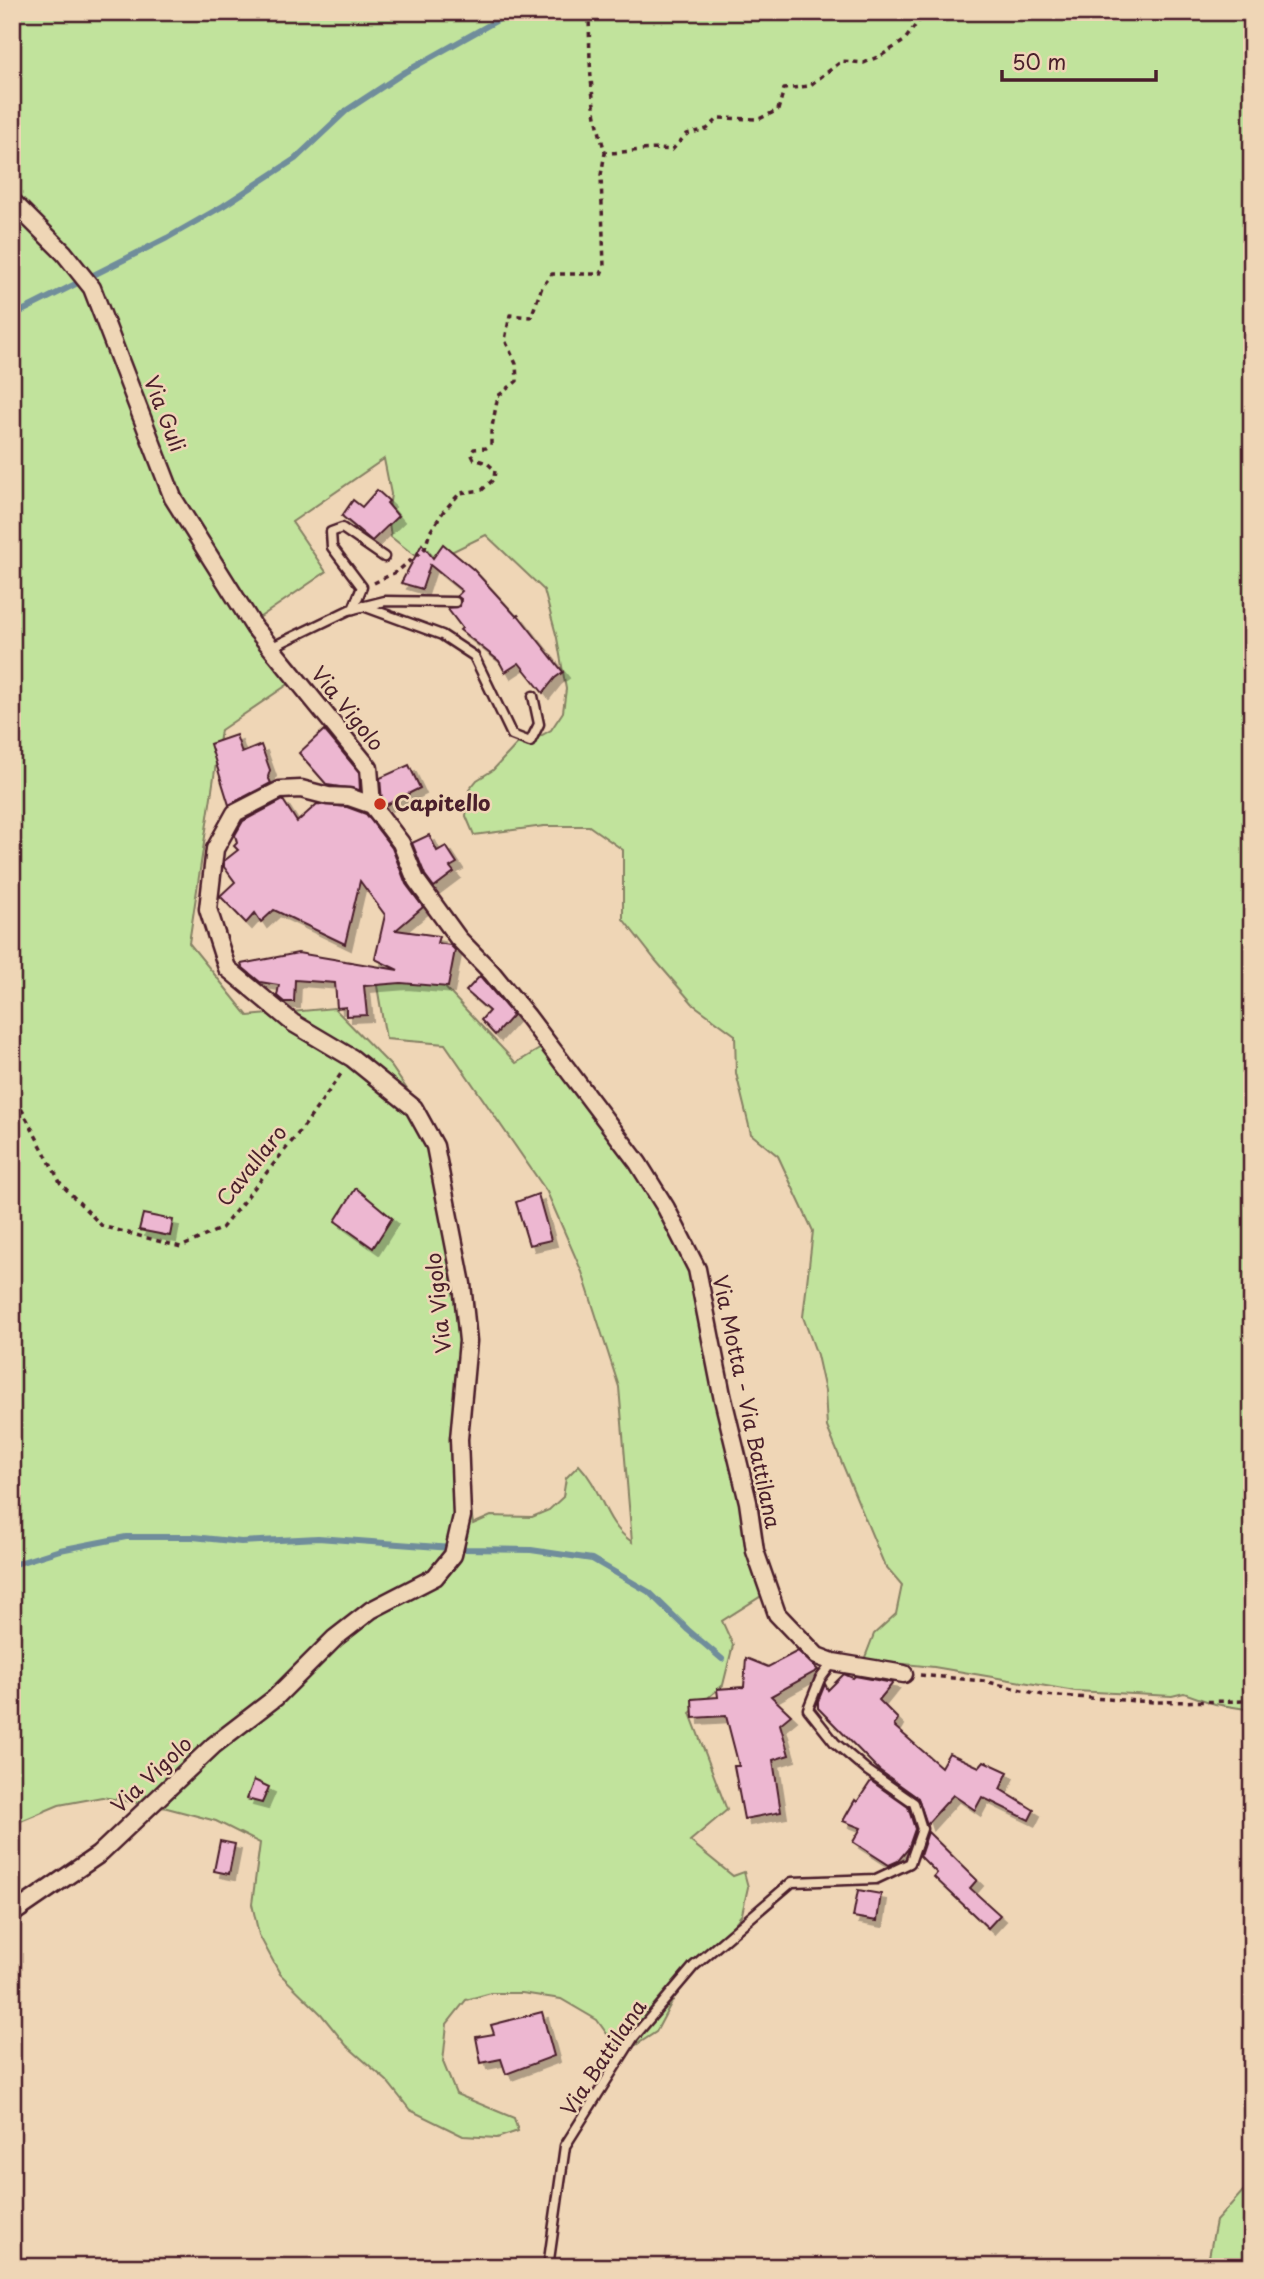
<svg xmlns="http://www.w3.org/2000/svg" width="1264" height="2279" font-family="'Playpen Sans',sans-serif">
	<defs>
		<filter id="shadow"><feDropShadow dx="6" dy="6" stdDeviation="0" flood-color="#0004"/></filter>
	</defs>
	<rect width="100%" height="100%" fill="#efd6b6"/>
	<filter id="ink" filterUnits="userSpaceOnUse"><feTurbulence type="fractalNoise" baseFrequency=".0143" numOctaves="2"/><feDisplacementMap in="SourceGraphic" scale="14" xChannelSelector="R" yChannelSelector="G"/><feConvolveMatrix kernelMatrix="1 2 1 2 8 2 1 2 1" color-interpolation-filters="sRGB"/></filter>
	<g filter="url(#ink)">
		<g fill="#c1e39c" stroke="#868164" stroke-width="2">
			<path d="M12,12H1252V1710L1215,1704L1184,1693L1172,1696L1075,1691L934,1667L864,1660L874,1634L896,1614L902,1585L884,1564L827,1427L825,1391L817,1355L803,1317L813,1231L778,1156L751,1134L736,1073L735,1035L694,1005L656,961L623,919V850L589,826H544L474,835L466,816L469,790L477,780L493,770L518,743L535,739L551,730L563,712L566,689L557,638L544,590L486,535L437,559L414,555L391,537L388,516L391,494L384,459L292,522L326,572L253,622L293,681L221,730L189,943L248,1016L334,1008L391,1066L443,1142L453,1228L476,1326L459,1428L473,1524L491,1516L532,1517L549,1510L563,1497L566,1478L579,1465C603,1490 603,1522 632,1542L619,1387L582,1272L547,1192L445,1044L386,1039L375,974L438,980L516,1063L553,1041L706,1284L722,1355L730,1422L751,1523L774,1588L722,1621L733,1645L723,1685L690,1713L727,1810L690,1841L733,1876L744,1872L748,1887L742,1914L711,1954L691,1974L674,1998L656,2032L636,2045H615L597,2020L561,1999L522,1993H491L466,2000L447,2024L443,2062L456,2094L514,2118L518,2131L497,2138L463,2136L410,2110L387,2081L346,2045L321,2014L280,1974L259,1935L252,1904L260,1843L216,1821L167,1808L102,1797L59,1805L16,1823L12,1829Z"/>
			<path d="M1252,2181V2267H1207L1216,2221Z"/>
		</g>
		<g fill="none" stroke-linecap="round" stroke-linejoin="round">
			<g stroke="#6f8d9b" stroke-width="6">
				<path d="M12,316L167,238L223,206L295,159L347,110L405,72L512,12"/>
				<path d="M12,1565L60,1550L126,1537H193L241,1542L318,1538L465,1549L531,1550L592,1559L649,1592L688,1630L722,1659"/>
			</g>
		</g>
		<g fill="#edb7d1" stroke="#4a1f2b" stroke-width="2" filter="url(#shadow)">
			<path d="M377,490L389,501L387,503L398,516L372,541L342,516L353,500L362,507Z"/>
			<path d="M422,544L433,558L443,544L474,570L516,616L518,615L563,672L555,678L543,693L519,663L505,672L499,661L460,630L462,628L447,608L460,606L461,599L457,596L462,591L430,565L422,589L401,583Z"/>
			<path d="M324,730L359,772L360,790L327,785L299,753Z"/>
			<path d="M236,735L242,753L261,745L270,770L268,777L271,783L229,805L210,744Z"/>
			<path d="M409,765L420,788L386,805L382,801L380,778Z"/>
			<path d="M283,800L297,822L317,804L347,807L366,814L392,848L406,884L423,907L396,930L439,936L437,943L450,945L455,950L448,987L401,983L364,986L367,1015L346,1016V1007L337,1008L335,983L295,980L294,1002H284L277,996L279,985L260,982L242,967L241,964L298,953L398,970L375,959L385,915L360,881L345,944L274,910L261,922L255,913L246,923L220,896L235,882L224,867V861L238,850L234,846L237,843L235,835L243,821Z"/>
			<path d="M429,835L437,851L446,846L457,863L450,867L454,872L434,887L425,875L412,843Z"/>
			<path d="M480,976L513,1015L495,1035L481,1020L489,1011L466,991Z"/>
			<path d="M356,1188L392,1218L373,1248L335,1221Z"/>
			<path d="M538,1194L551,1240L529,1245L516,1202Z"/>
			<path d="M143,1214L173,1220L170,1236L139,1230Z"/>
			<path d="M798,1651L818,1670L771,1696L791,1715L780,1724L789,1755L773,1760L781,1812L744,1819L734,1766H739L726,1716L693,1718L692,1699L718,1697L717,1689L744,1687L746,1658L768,1667Z"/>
			<path d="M844,1674L853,1678L855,1676L893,1683L879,1700L898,1719L894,1726L941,1767L949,1753L979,1767L984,1761L1008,1772L1000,1789L1034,1810L1029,1820L982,1797L975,1810L953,1795L927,1824L918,1798L879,1770L818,1708V1701L825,1684L828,1690Z"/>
			<path d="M254,1780L269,1787L262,1803L247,1799Z"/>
			<path d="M871,1781L908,1807L915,1829L908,1849L898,1861L889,1865L853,1842L861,1828L843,1821L855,1800L857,1802Z"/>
			<path d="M928,1832L977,1880L970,1888L1000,1915L988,1928L934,1877L937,1873L920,1856Z"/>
			<path d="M220,1841L235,1844L229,1874L214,1871Z"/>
			<path d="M858,1890L881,1894L877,1921L853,1917Z"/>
			<path d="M542,2012L554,2056L506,2074L501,2059L481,2063L476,2037L494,2034L491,2025Z"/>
		</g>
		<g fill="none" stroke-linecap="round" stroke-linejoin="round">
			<defs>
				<g id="lane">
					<path d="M363,606L442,635L474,656L512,735L530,742L539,724L533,696"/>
					<path d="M353,609L362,587L332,547L331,532L342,528L384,557"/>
					<path d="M270,648L349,610L385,601L455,602"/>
					<path d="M548,2267L565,2146L633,2038L694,1966L792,1882L876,1879L910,1863L922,1829L914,1803L868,1771L835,1743L808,1709L820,1679L833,1662"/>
				</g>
				<g id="street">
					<path d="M12,201L64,253L92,288L173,498L254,627L369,768L372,805"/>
					<path d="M12,1914L98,1855L214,1745L275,1698L335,1638L371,1610L435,1577L453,1555L462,1516L459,1439L468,1341L462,1284L435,1146L414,1108L352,1058L293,1023L227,968L208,909L215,849L235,813L280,790L301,789L328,796L349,797L372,805L401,843L416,880L458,938L492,973L528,1017L638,1163L666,1208L697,1269L722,1395L748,1502L755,1551L777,1614L817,1656L833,1662L904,1674"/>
				</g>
			</defs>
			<use href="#lane" stroke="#4a1f2b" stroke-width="13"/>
			<use href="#street" stroke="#4a1f2b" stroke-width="21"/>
			<g stroke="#4a1f2b" stroke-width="3.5" stroke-dasharray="5 5" stroke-linecap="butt">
				<path d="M589,12C590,65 589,100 605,152"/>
				<path d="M374,583L398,571L425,548L430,532L443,512L460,493L482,490L494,479L495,470L487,463L474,459L471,453L474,449L486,448L491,445V432L498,396L517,381L516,364L505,340L510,315L531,317L542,287L552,274H601L604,267L601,175L605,153C627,153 649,147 672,150L687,134L707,129L719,118L759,119L778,110L784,89L809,86L842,61L864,63L882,55L904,41L925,12"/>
				<path d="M12,1091L61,1184L102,1226L181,1247L222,1228L305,1125L343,1071"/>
				<path d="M920,1675L984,1681L1043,1695L1154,1702L1252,1701"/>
			</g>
			<use href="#lane" stroke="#efd6b6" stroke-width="8"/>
			<use href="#street" stroke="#efd6b6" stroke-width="16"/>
		</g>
	</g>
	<circle fill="#c8321e" stroke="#efd6b6" stroke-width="2.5" cx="380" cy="804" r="7"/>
	<g text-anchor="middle" stroke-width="5" stroke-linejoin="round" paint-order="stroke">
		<g font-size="21" fill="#4a1f2b" stroke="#efd6b6">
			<text transform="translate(164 414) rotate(69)" y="7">Via Guli</text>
			<text transform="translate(347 709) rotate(51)" y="7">Via Vigolo</text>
			<text transform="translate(252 1166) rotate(-51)" y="7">Cavallaro</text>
			<text transform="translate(439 1303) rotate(-96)" y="7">Via Vigolo</text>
			<text transform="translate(746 1402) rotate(78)" y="7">Via Motta - Via Battilana</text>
			<text transform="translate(152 1775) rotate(-43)" y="7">Via Vigolo</text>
			<text transform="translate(604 2058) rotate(-56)" y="7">Via Battilana</text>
		</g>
		<g font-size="21" font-weight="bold" fill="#4a1f2b" stroke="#efd6b6" text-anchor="start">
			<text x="394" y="811">Capitello</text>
		</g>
	</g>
	<rect width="1264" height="2279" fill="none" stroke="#efd6b6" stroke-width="42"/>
	<rect x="21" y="21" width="1222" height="2237" fill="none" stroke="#4a1f2b" stroke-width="2.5" filter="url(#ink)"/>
	<path d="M1002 70v10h154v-10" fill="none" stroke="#4a1f2b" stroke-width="3.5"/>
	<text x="1012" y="70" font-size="21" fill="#4a1f2b" stroke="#efd6b6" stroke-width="5" paint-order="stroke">50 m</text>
</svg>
